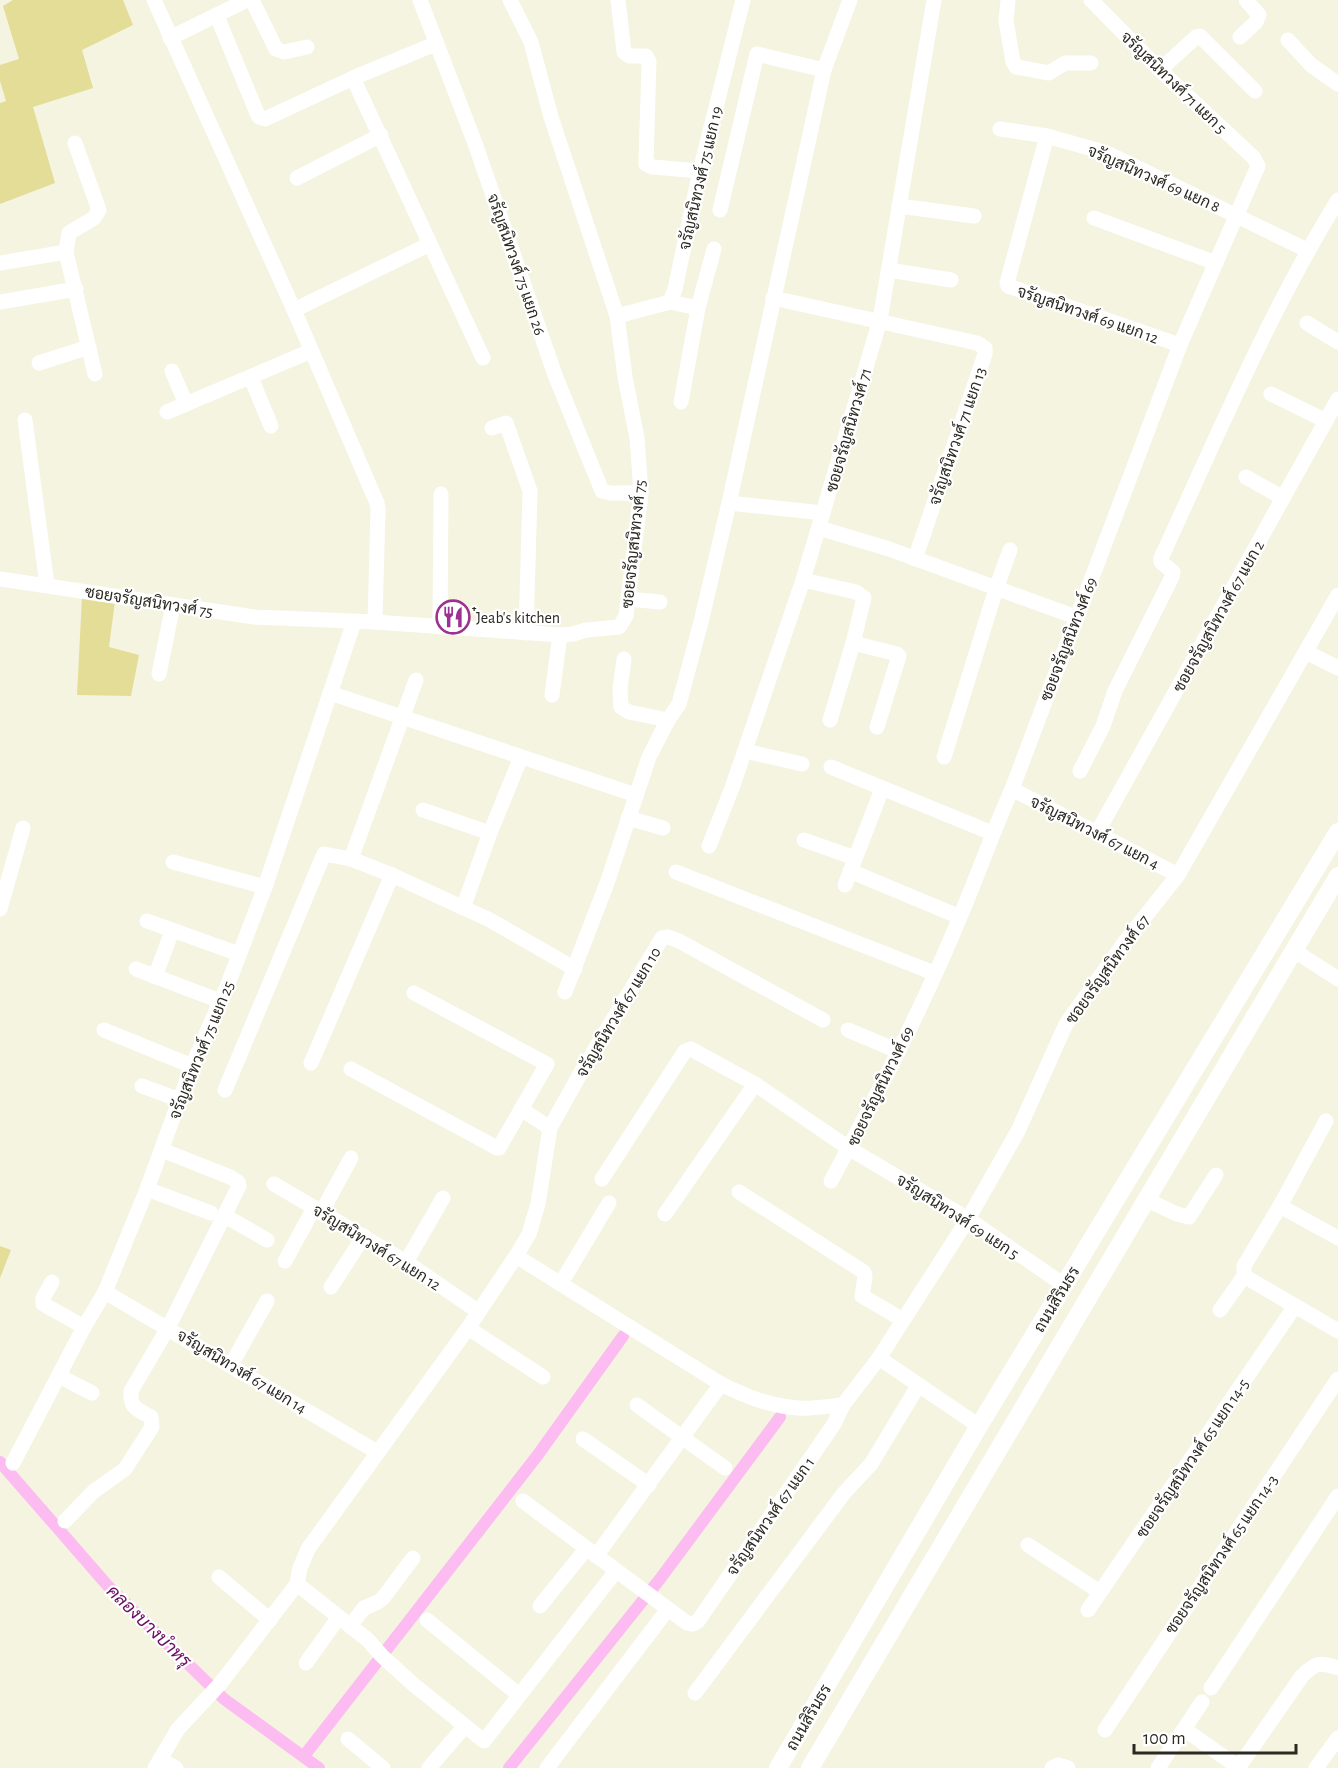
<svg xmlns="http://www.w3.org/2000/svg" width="1338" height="1768" font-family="'Alegreya Sans',Sarabun,sans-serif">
	<rect width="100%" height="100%" fill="#f5f4e0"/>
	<g fill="#e3dd97">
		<path d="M13,0H123L133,25L82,50L93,88L33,107L55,183L0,204V103L6,101L0,81V65L19,59L3,6Z"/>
		<path d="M82,597L115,601L109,647L139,655L131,696L77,695Z"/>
		<path d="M0,1246L11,1250L0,1278Z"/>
	</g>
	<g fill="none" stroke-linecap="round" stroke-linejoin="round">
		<g stroke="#fcbcf2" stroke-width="12">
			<path d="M0,1462L108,1586L224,1699L319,1768"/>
			<path d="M304,1756L537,1456L623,1336"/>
			<path d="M509,1768L660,1579L780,1417"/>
		</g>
		<g stroke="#fff" stroke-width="15">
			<path d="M154,0L294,310L377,503L378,509L375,622"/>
			<path d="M252,0L276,49L284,52L307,47"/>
			<path d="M420,0L476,146L555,375L602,491L611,493H641"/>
			<path d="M618,0L624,52L629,56H646L649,61L646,164L653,167L700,171"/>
			<path d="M1008,0L1006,21L1013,62L1016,67L1049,73L1065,63H1091"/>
			<path d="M217,16L257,113L259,117L265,119L353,78L435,44"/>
			<path d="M1240,37L1256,22L1259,15L1246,0"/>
			<path d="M170,38L247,0"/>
			<path d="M1288,40L1311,65L1338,84"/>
			<path d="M1160,70L1196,37L1200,36L1255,91"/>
			<path d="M353,78L483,358"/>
			<path d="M1000,129L1047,136L1107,153L1307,250"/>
			<path d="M1047,136L1007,283L1008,286L1180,345"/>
			<path d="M75,143L99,210L94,218L69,233L66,252L95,374"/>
			<path d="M297,178L381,135"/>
			<path d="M899,206L974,216"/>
			<path d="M720,210L757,54L824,70"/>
			<path d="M1094,218L1216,263"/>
			<path d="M0,263L66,252"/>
			<path d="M889,270L951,280"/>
			<path d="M773,298L977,343L985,348V354L915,559"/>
			<path d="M0,302L76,289"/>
			<path d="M670,302L698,308"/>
			<path d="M294,310L430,244"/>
			<path d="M617,316L670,302L675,289L700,171L743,0"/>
			<path d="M1307,323L1338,342"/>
			<path d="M39,363L89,347"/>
			<path d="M172,371L186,404"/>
			<path d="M251,378L271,426"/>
			<path d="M1271,394L1326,421"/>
			<path d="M681,402L698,308L714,249"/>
			<path d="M167,412L311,351"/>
			<path d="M25,420L47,585"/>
			<path d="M492,428L506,423L530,491L526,633"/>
			<path d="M1246,477L1283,498"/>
			<path d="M729,503L823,513"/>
			<path d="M819,528L889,549L1076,617"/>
			<path d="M0,579L254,617L375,622L560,635L573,634L586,630L619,627L626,616L641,493L637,438L625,377L617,316L551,117L531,42L510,0"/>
			<path d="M803,580L856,592L864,598L853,643L830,720"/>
			<path d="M628,599L660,602"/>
			<path d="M440,627L441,494"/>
			<path d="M853,643L897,654L899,656L877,727"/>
			<path d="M1306,652L1338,668"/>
			<path d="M624,659L620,689L621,707L629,712L668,720"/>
			<path d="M159,674L173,605"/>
			<path d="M330,693L636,795"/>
			<path d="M552,695L560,635"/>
			<path d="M745,751L802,764"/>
			<path d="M944,757L996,589L1010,550"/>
			<path d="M831,767L992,833"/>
			<path d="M1080,771L1103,726L1115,691L1172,577L1173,572L1161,562V558C1217,437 1268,314 1338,200"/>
			<path d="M1012,789L1178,875"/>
			<path d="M423,810L490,833"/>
			<path d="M628,818L663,828"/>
			<path d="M1097,833L1338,399"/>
			<path d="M804,840L855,858"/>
			<path d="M709,846L732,788L803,580L880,320L934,0"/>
			<path d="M351,859L416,680"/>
			<path d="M173,862L265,887"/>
			<path d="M850,871L960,917"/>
			<path d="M676,872L934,973"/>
			<path d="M845,885L882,789"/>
			<path d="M463,908L490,833L521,757"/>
			<path d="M0,909L23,828"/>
			<path d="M147,921L239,954"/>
			<path d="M1293,950L1338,979"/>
			<path d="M136,969L220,1001"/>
			<path d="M155,977L172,931"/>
			<path d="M565,992L607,883L649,757L668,720L679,704L701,622L729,503L824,70L850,0"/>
			<path d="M104,1030L192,1066"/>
			<path d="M848,1030L898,1051"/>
			<path d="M311,1063L392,875"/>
			<path d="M351,1069L497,1148H499L547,1064L414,993"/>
			<path d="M142,1086L180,1100"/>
			<path d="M225,1090L324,854L351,859L392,875L490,920L575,969"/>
			<path d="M521,1109L550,1128"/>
			<path d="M602,1179L685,1051L691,1049L755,1084L850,1149L968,1219L1064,1285"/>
			<path d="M831,1181C877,1095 923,1007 960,917C978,875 993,831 1012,789L1180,345L1258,166L1254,158L1160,70L1091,0"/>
			<path d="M274,1184L406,1262L479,1312"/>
			<path d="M147,1189L211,1213"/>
			<path d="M739,1192L864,1272L865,1277L862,1296L903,1320"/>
			<path d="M1145,1199L1177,1214L1189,1217L1216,1175"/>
			<path d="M1280,1206L1338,1238"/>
			<path d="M321,1213L351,1158"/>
			<path d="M665,1214L755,1084"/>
			<path d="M225,1216L267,1240"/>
			<path d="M516,1256L721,1384C747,1397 770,1406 799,1408C813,1409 829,1406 843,1405"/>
			<path d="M285,1261L314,1208"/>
			<path d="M406,1262L443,1198"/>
			<path d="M1244,1276V1266L1280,1206L1326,1121"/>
			<path d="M1244,1276L1338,1331"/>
			<path d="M52,1282L43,1298V1304L84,1327"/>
			<path d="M561,1283L609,1203"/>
			<path d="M331,1287L364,1236"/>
			<path d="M105,1292L377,1452"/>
			<path d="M1220,1310L1244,1276"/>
			<path d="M468,1328L543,1377"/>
			<path d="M879,1358L979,1426"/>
			<path d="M231,1365L267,1301"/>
			<path d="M59,1376L92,1393"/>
			<path d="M637,1405L725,1468"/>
			<path d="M583,1439L649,1485"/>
			<path d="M13,1463L84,1327L105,1292L147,1189L192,1066L228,984L265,887L354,622"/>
			<path d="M523,1501L687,1623L693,1624L698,1621L834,1424L843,1405L879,1358L968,1219L1018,1131L1066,1024L1124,943L1178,875L1338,595"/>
			<path d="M65,1521L93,1492L125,1469L152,1427L151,1417C137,1409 130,1409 131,1391L168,1328L239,1186L238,1182L230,1177L162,1150"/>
			<path d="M1028,1545L1100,1592"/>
			<path d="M596,1556L721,1384"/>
			<path d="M219,1577L270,1620"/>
			<path d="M297,1584L368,1640L382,1656L414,1685L484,1741L616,1571"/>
			<path d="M540,1606L586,1549"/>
			<path d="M1088,1610L1295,1306"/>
			<path d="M427,1620L519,1695"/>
			<path d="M350,1626L364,1608L378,1602L383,1598L413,1558"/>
			<path d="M306,1663L339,1617"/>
			<path d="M1211,1688L1338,1496"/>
			<path d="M695,1693L844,1493L871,1464L918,1386"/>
			<path d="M1184,1729L1238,1767"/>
			<path d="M1105,1730L1338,1379"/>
			<path d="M348,1739L383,1768"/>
			<path d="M160,1759L176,1768"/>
			<path d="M155,1768L178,1729L220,1684L297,1584L300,1568L308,1549L468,1328L516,1256L529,1234L538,1204L550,1128L580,1074L662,938L668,937L679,941L823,1020"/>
			<path d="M429,1768L465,1726"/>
			<path d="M547,1768L668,1609"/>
			<path d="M1052,1768L1058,1765L1068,1768"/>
			<path d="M1158,1768L1202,1702"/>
			<path d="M1238,1768L1302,1676C1316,1662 1320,1662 1338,1668"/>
			<path d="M1316,1768L1338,1738"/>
		</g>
		<g stroke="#fff" stroke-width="18">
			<path d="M778,1768L979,1426L1338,832"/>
			<path d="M810,1768L1338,876"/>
		</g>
	</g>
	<defs>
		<symbol id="restaurant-ring" viewBox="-11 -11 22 22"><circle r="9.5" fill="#fff" stroke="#9c3192" stroke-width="1.5"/><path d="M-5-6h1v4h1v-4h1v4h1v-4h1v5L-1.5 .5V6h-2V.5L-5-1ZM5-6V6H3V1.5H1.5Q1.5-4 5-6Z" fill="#9c3192"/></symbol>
	</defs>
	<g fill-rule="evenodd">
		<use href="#restaurant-ring" x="434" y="598" width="38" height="38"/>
	</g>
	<g text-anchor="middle" stroke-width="4.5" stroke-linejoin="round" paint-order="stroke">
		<g font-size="16" fill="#2a2922" stroke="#fff">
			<text transform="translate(1174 82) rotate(44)" y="6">จรัญสนิทวงศ์ 71 แยก 5</text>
			<text transform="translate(700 178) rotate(-77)" y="6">จรัญสนิทวงศ์ 75 แยก 19</text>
			<text transform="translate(1154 178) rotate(24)" y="6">จรัญสนิทวงศ์ 69 แยก 8</text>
			<text transform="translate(517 264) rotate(71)" y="6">จรัญสนิทวงศ์ 75 แยก 26</text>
			<text transform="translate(1088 314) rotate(19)" y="6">จรัญสนิทวงศ์ 69 แยก 12</text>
			<text transform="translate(848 430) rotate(-74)" y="6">ซอยจรัญสนิทวงศ์ 71</text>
			<text transform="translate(957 436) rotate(-71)" y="6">จรัญสนิทวงศ์ 71 แยก 13</text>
			<text transform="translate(633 544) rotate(-84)" y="6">ซอยจรัญสนิทวงศ์ 75</text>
			<text transform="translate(149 601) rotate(9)" y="6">ซอยจรัญสนิทวงศ์ 75</text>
			<text transform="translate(1218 616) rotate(-61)" y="6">ซอยจรัญสนิทวงศ์ 67 แยก 2</text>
			<text transform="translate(1068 639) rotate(-69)" y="6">ซอยจรัญสนิทวงศ์ 69</text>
			<text transform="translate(1095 832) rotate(27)" y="6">จรัญสนิทวงศ์ 67 แยก 4</text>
			<text transform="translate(1107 969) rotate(-54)" y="6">ซอยจรัญสนิทวงศ์ 67</text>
			<text transform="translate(618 1012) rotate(-59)" y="6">จรัญสนิทวงศ์ 67 แยก 10</text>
			<text transform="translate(201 1050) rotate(-68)" y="6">จรัญสนิทวงศ์ 75 แยก 25</text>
			<text transform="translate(880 1086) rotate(-64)" y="6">ซอยจรัญสนิทวงศ์ 69</text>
			<text transform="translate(958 1216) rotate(33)" y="6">จรัญสนิทวงศ์ 69 แยก 5</text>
			<text transform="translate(377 1247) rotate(32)" y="6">จรัญสนิทวงศ์ 67 แยก 12</text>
			<text transform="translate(1056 1299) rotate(-59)" y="6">ถนนสิรินธร</text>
			<text transform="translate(242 1371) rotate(31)" y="6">จรัญสนิทวงศ์ 67 แยก 14</text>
			<text transform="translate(1192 1458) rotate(-56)" y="6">ซอยจรัญสนิทวงศ์ 65 แยก 14-5</text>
			<text transform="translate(770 1516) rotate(-55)" y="6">จรัญสนิทวงศ์ 67 แยก 1</text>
			<text transform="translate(1221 1554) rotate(-56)" y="6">ซอยจรัญสนิทวงศ์ 65 แยก 14-3</text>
			<text transform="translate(808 1717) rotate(-60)" y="6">ถนนสิรินธร</text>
		</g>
		<g font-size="16" fill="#2a2922" stroke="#fff" text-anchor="start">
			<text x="476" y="623">๋Jeab's kitchen</text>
		</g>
		<g font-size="18" font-style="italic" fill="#6a0d63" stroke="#fff">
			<text transform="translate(149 1626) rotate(44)" y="6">คลองบางบำหรุ</text>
		</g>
	</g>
	<path d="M1134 1744v9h162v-9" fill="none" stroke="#2a2922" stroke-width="3"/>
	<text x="1143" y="1744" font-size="18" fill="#2a2922" stroke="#ffffff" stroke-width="4.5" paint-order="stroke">100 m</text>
</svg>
